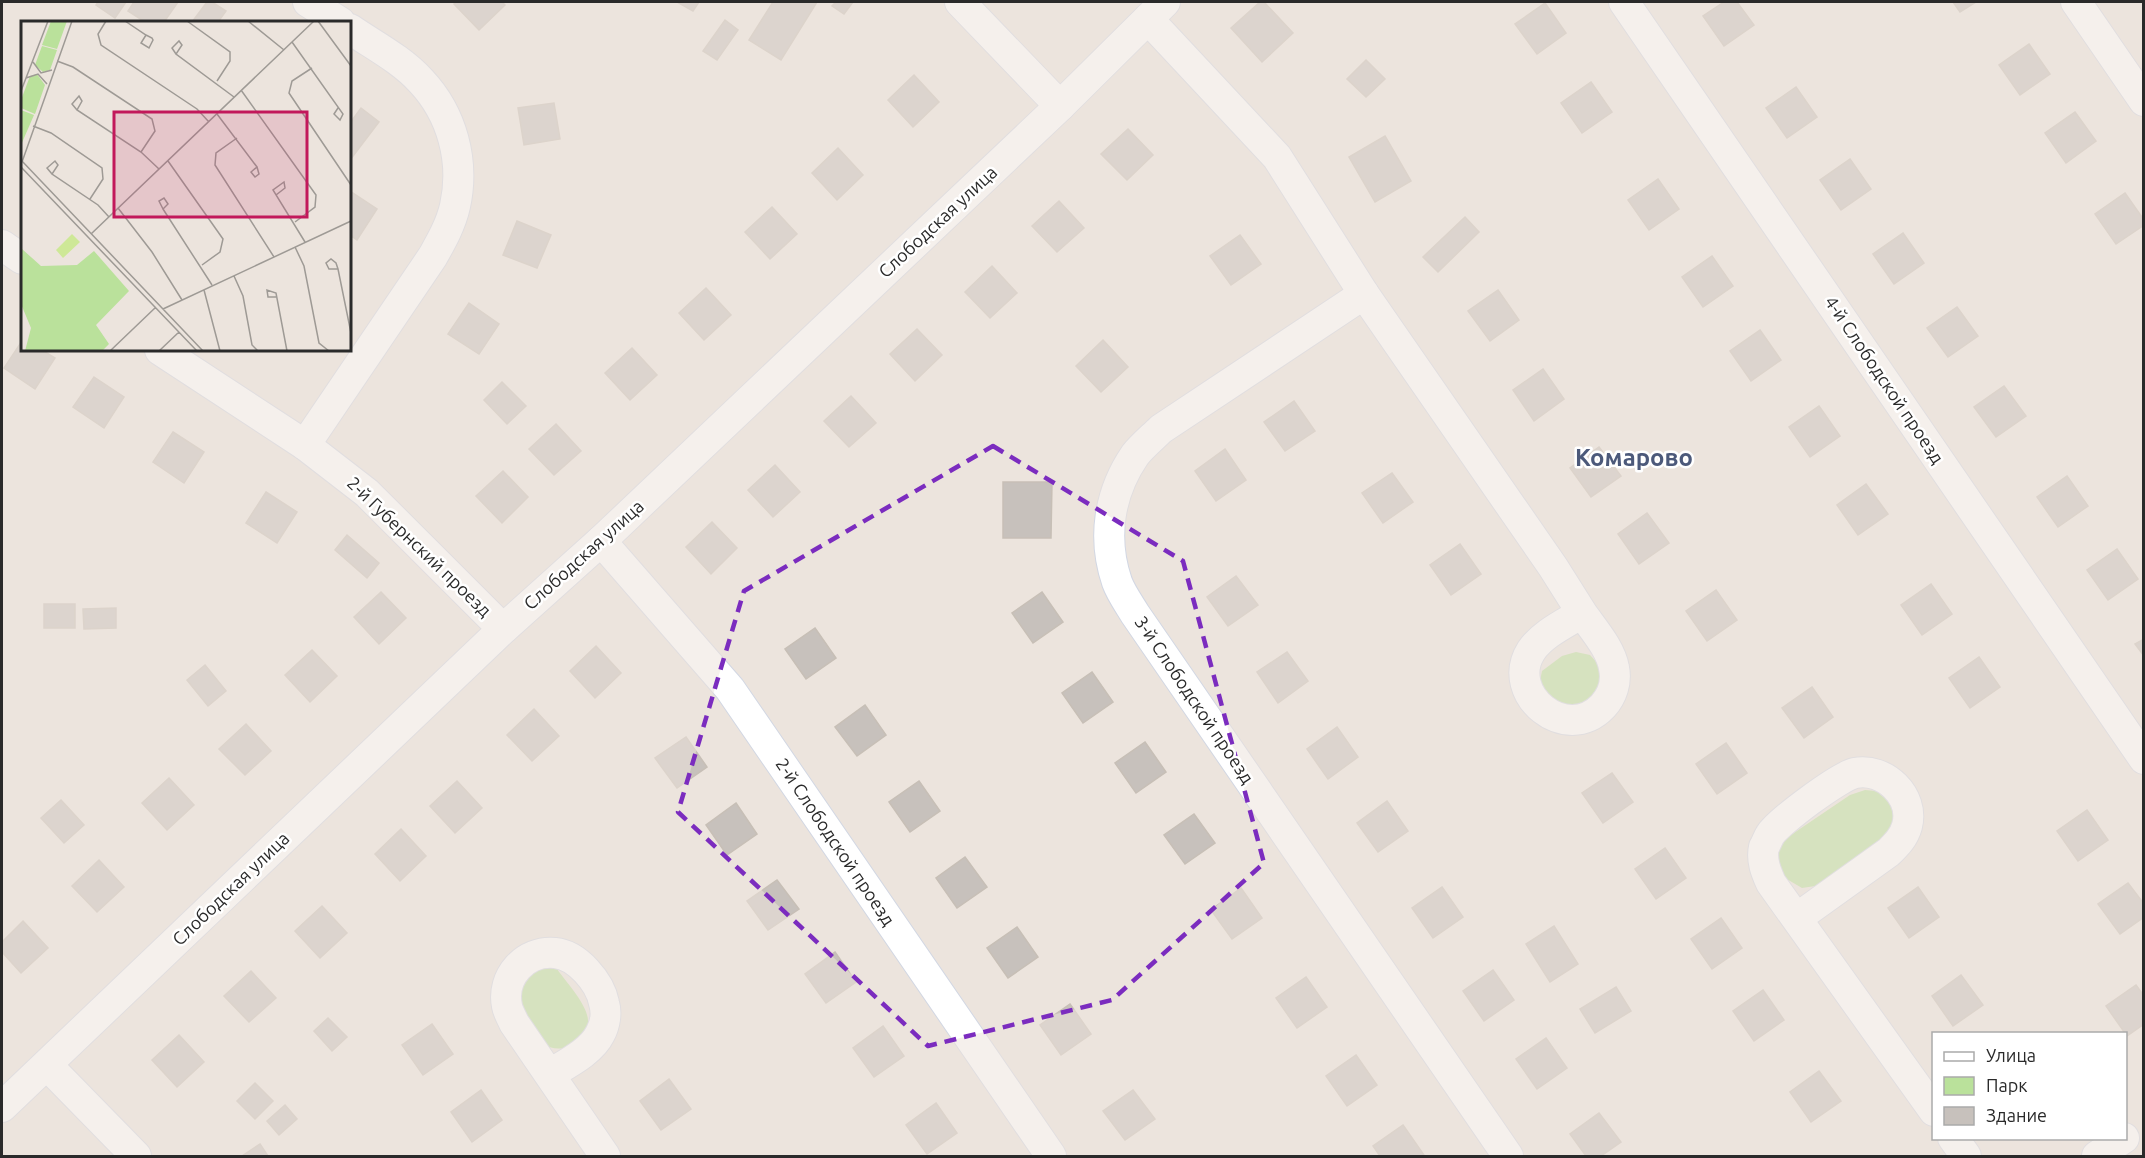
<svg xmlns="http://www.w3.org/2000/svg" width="2145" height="1158" font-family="Ubuntu,sans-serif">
	<rect width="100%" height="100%" fill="#ece4dd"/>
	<g fill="#bae19b">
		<path d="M1576,652L1590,655L1600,666L1601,692L1571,714L1539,686L1542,671L1562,656Z"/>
		<path d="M1865,790L1876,791L1886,799L1893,809L1895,821L1884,841L1815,886L1802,888L1785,878L1779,870L1778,851L1785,839L1850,795Z"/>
		<path d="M541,966L557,969C566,982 587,1004 588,1020C590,1043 560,1057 542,1043C537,1040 520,1016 517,1010C514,1002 518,987 518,978Z"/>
	</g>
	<g fill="#c7c1bc" stroke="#c7bfb6" stroke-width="1.5">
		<path d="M98,2H126L115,18L96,5Z"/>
		<path d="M134,2H178L164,22H145L128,11Z"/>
		<path d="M207,2H212L226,11L218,22H192Z"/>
		<path d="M456,2H502L505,5L479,30L454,4Z"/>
		<path d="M677,2H699L693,11Z"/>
		<path d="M773,2H817L781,60L749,40Z"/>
		<path d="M836,2H853L844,14L832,6Z"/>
		<path d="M1260,2H1264L1293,33L1262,62L1231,28Z"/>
		<path d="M1724,2H1737L1754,25L1724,46L1703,16Z"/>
		<path d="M1953,2H1976L1960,12Z"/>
		<path d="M1545,3L1566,33L1537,54L1515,24Z"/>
		<path d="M725,20L738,30L717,60L703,51Z"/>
		<path d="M2029,44L2050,74L2020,95L1999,65Z"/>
		<path d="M1366,60L1385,79L1366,97L1347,79Z"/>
		<path d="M914,75L939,102L913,127L888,100Z"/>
		<path d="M1591,82L1612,112L1582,133L1561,103Z"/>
		<path d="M1796,87L1817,117L1787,138L1766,108Z"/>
		<path d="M554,103L560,139L524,145L518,108Z"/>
		<path d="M361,108L379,122L350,160V123Z"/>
		<path d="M2075,112L2096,141L2066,163L2045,133Z"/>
		<path d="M1128,129L1153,155L1127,180L1101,154Z"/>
		<path d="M1385,136L1411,181L1375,202L1349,157Z"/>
		<path d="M838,148L863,175L837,200L812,173Z"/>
		<path d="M1850,159L1871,189L1841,210L1820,180Z"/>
		<path d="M1658,179L1679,209L1649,230L1628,200Z"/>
		<path d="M350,191L377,209L357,240L350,235Z"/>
		<path d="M2125,193L2144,220V225L2116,244L2095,214Z"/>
		<path d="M1059,201L1084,228L1057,252L1032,226Z"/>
		<path d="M772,207L797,234L770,259L745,232Z"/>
		<path d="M1465,217L1479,232L1438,272L1423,257Z"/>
		<path d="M517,221L551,235L537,268L503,255Z"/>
		<path d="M1903,233L1924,263L1894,284L1873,254Z"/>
		<path d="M1240,235L1261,264L1231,285L1210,256Z"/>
		<path d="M1712,256L1733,286L1703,307L1682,277Z"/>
		<path d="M992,266L1017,293L990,318L965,292Z"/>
		<path d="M706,288L731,315L704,340L679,313Z"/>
		<path d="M1498,290L1519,320L1490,341L1468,311Z"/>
		<path d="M469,303L499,324L479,354L448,334Z"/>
		<path d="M1957,307L1978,336L1948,357L1927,328Z"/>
		<path d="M917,329L942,355L915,381L890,354Z"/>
		<path d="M1760,330L1781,360L1751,381L1730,351Z"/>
		<path d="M1103,340L1128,367L1101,392L1076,366Z"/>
		<path d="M22,341V350H42L55,358L35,389L4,368Z"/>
		<path d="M632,348L657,375L630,400L605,373Z"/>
		<path d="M1543,369L1564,399L1534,421L1513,390Z"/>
		<path d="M94,377L124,397L104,428L73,407Z"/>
		<path d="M502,382L526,406L507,424L484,400Z"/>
		<path d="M2004,386L2026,416L1996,437L1974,407Z"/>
		<path d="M851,396L876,423L849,447L824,421Z"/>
		<path d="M1294,401L1315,431L1285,451L1264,422Z"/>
		<path d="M1819,406L1840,436L1810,457L1789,427Z"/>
		<path d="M556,424L581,451L554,475L529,449Z"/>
		<path d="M173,432L204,452L184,483L153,462Z"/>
		<path d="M1599,447L1621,476L1591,497L1570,468Z"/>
		<path d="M1225,449L1246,480L1216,501L1195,471Z"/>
		<path d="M775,465L800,492L773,517L748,490Z"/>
		<path d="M503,471L528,497L502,523L476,496Z"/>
		<path d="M1392,473L1413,502L1383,523L1362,493Z"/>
		<path d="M2067,476L2088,506L2058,527L2037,497Z"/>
		<path d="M1003,482H1052L1051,538H1003Z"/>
		<path d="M1866,484L1888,514L1858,535L1837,505Z"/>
		<path d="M266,492L297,512L277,543L246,523Z"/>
		<path d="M1647,513L1669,543L1639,564L1618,534Z"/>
		<path d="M712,522L737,548L711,574L686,547Z"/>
		<path d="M347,535L379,563L367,578L335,550Z"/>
		<path d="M1460,544L1481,574L1451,595L1430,565Z"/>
		<path d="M2117,549L2138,579L2108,600L2087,570Z"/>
		<path d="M1236,576L1258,605L1228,626L1207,597Z"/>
		<path d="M1931,584L1952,614L1922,635L1901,605Z"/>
		<path d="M1716,590L1737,620L1707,641L1686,611Z"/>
		<path d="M381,592L406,618L379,644L354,617Z"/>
		<path d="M1042,592L1063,622L1033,643L1012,613Z"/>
		<rect x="44" y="604" width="31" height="24"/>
		<path d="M116,608V628L84,629L83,609Z"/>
		<path d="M815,628L836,658L806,679L785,649Z"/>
		<path d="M2144,639V656L2135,644Z"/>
		<path d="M596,646L621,673L595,698L570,671Z"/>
		<path d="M312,650L337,676L310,702L285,675Z"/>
		<path d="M1287,652L1308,681L1278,703L1257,672Z"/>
		<path d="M1979,657L2000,687L1970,708L1949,678Z"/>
		<path d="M205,665L226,691L208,706L187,680Z"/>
		<path d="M1092,672L1113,702L1083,723L1062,693Z"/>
		<path d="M1812,687L1833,717L1804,738L1782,708Z"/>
		<path d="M865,705L886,735L857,756L835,727Z"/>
		<path d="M534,709L559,736L532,761L507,735Z"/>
		<path d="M246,724L271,751L245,775L219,749Z"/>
		<path d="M1337,727L1358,757L1328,779L1307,749Z"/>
		<path d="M686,737L707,767L677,788L655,758Z"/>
		<path d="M1145,742L1166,772L1136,793L1115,763Z"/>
		<path d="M1726,743L1747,773L1717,794L1696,764Z"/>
		<path d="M1612,773L1633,802L1603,823L1582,793Z"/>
		<path d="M169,778L194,805L167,830L142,803Z"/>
		<path d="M457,781L482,808L455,833L430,806Z"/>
		<path d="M919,781L940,811L910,832L889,802Z"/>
		<path d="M61,800L84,825L64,843L41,818Z"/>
		<path d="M1387,801L1408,831L1378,852L1357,823Z"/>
		<path d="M736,803L757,834L727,855L706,825Z"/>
		<path d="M2087,810L2108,840L2078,861L2057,831Z"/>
		<path d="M1194,814L1215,843L1185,864L1164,835Z"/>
		<path d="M401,829L426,856L400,881L375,854Z"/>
		<path d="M1665,848L1686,878L1656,899L1635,869Z"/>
		<path d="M965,857L987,887L957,908L936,878Z"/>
		<path d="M99,860L124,887L97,912L72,886Z"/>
		<path d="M777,880L799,909L768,930L747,901Z"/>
		<path d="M2128,883L2144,904V917L2120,934L2098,904Z"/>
		<path d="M1442,887L1463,917L1433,938L1412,908Z"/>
		<path d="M1918,887L1939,917L1909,938L1888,908Z"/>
		<path d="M1241,888L1262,918L1232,939L1211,910Z"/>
		<path d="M322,906L347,933L320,958L295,931Z"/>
		<path d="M1721,918L1742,948L1712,969L1691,939Z"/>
		<path d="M23,921L48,948L21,973L2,952V942Z"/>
		<path d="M1554,926L1578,964L1550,982L1526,944Z"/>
		<path d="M1017,927L1038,957L1008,978L987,948Z"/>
		<path d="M835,952L856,982L826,1003L805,974Z"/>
		<path d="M1493,970L1514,1000L1484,1021L1463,991Z"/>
		<path d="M251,971L276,998L249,1022L224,996Z"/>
		<path d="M1961,975L1983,1005L1953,1026L1932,996Z"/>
		<path d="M1306,977L1327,1007L1297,1028L1276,998Z"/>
		<path d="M2136,985L2144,996V1024L2127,1036L2106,1006Z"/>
		<path d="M1616,987L1631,1011L1595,1033L1580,1009Z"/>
		<path d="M1763,990L1784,1020L1754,1041L1733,1011Z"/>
		<path d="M1070,1004L1091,1034L1061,1055L1040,1025Z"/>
		<path d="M328,1018L347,1037L332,1051L314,1031Z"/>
		<path d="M432,1024L453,1054L423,1075L402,1045Z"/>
		<path d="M883,1026L904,1056L874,1077L853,1048Z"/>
		<path d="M179,1035L204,1062L177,1087L152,1060Z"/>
		<path d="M1546,1038L1567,1068L1537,1089L1516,1059Z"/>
		<path d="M1356,1055L1377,1085L1347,1106L1326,1076Z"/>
		<path d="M1819,1071L1841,1101L1811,1122L1790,1092Z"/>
		<path d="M669,1079L691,1109L661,1130L640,1101Z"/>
		<path d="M255,1083L273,1101L255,1119L237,1101Z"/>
		<path d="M481,1090L502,1120L472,1142L451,1112Z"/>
		<path d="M1133,1090L1155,1119L1125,1140L1103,1111Z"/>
		<path d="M936,1103L957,1133L927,1154L906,1125Z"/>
		<path d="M285,1105L297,1119L279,1135L267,1121Z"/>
		<path d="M1599,1113L1621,1142L1601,1156H1586L1570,1134Z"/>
		<path d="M1403,1125L1424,1155L1421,1156H1380L1373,1146Z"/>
		<path d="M260,1144L268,1156H242Z"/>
	</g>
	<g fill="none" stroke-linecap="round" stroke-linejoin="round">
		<defs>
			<g id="street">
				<path d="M308,2L340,22"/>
				<path d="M960,2L1060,106"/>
				<path d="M1624,2L2144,759"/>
				<path d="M2076,2L2144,101"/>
				<path d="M1148,19L1277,157L1364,294L1553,567L1582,613C1566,623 1542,634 1531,651C1504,694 1566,745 1603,706C1612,696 1617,682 1614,668C1611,649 1593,629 1582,613"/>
				<path d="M2,245L22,259"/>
				<path d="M1364,294L1161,429C1153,437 1142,446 1135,455C1109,493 1102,538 1117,582C1121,593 1129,604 1135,614L1508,1156"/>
				<path d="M160,350L305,445L367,493L503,629"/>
				<path d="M305,445L433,256C442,240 451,224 455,206C465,161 452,114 421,81C401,59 373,45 350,29"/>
				<path d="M601,541L730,689L1051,1156"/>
				<path d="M1797,918L1889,852C1897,844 1904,837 1907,826C1915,796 1884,767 1855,773C1840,776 1778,822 1770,835C1768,838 1766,844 1764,847C1761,860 1766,872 1771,883L1934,1111"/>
				<path d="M47,1065L136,1156"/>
				<path d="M550,1074C566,1064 591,1052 600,1034C605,1025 607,1013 604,1003C600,982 577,955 555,953C525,950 501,977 507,1006C508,1012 512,1018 514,1023L605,1156"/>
				<path d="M2,1107L503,629L601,541L1060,106L1165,2"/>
				<path d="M1953,1138L1966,1156"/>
				<path d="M2097,1156L2124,1138"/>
			</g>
		</defs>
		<use href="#street" stroke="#d2d7e3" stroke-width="32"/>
		<use href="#street" stroke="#fff" stroke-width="30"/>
	</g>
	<path d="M0 0H2145V1158H0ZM993,446L1183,561L1264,863L1112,1000L928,1046L678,812L744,591Z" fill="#ece4dd" fill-opacity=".55" fill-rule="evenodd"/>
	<path fill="none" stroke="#7b2cbf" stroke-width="4.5" stroke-dasharray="12 8" stroke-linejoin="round" d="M993,446L1183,561L1264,863L1112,1000L928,1046L678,812L744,591Z"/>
	<g text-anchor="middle" stroke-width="5" stroke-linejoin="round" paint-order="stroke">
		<g font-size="18" fill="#2a2a2a" stroke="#fff">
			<text transform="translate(938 222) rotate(-43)" y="6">Слободская улица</text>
			<text transform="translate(1884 380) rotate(56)" y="6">4-й Слободской проезд</text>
			<text transform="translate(419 547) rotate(44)" y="6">2-й Губернский проезд</text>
			<text transform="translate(584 555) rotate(-42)" y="6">Слободская улица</text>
			<text transform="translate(1194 700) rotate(56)" y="6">3-й Слободской проезд</text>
			<text transform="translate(835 842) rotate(56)" y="6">2-й Слободской проезд</text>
			<text transform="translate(231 889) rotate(-44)" y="6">Слободская улица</text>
		</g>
		<g font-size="24" font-weight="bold" fill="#4c597a" stroke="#fff">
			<text x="1634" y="466">Комарово</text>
		</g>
	</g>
	<g transform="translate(21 21)">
		<rect width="330" height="330" fill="#ece4dd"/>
		<path d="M30,0H46L36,28L21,24ZM21,25L36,29L29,49L22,51L14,44ZM16,53L24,64L14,93L0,87V79L9,55ZM0,89L13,94L0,124ZM1,228L20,245L56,244L73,230L108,270L75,304L88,323L81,330H4L10,307L0,283Z" fill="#bae19b"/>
		<path d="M51,213L59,221L42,237L35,229Z" fill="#cee897"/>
		<path fill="none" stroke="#9e9a95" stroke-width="1.5" d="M85,0L77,13L80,24L176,88L188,101M104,0L125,14L131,17L132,19L128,27L120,22L125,14M166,0L209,31V40L196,60M227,0L263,29M297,0L330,45M271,21L322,93L319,99L313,93L317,87M155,33L151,27L158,20L161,24L155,33L213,76M36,40L52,46L131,98L134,110L120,131M12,41L20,52L31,49M291,47L271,60L268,72L330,164M5,57L17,53L26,63M220,69L295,174L294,186L274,201M0,70L27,0M56,89L51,83L58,75L61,80L56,89L120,131L138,148M196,93L236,146L230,151L234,156L238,153L236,146M12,105L30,112L81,147L82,158L69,178M216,117L195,132L194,144L253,236M0,139L182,330M147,140L202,218L199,231L181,244M1,141L51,0M0,146L176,330M31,153L26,147L34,140L37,144L31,153L77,184L88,196M255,174L264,167L263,161L252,169L284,221M97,187L131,231L161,279M142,188L138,180L143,177L147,183L142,188L191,264M70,213L293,0M274,226L283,245L298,322L308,330M317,248H308L305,242L310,238L315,242L317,248L330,312M213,255L222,275L231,324L237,330M183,269L199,330M255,276H247L246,269L255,272L266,330M142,288L330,200M89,330L135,286M138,330L158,311"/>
		<path fill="#c2185b" fill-opacity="0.15" stroke="#c2185b" stroke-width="3" d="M93,91H286V196H93Z"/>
		<rect width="330" height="330" fill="none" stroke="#2a2a2a" stroke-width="3"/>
	</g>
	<rect width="2145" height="1158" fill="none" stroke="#2a2a2a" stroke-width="6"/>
	<rect x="1932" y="1032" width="195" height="108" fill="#ffffff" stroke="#aaaaaa" stroke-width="1.5"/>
	<rect x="1944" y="1052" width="30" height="9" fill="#ffffff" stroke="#aaaaaa" stroke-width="1.5"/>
	<text x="1986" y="1062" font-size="18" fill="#2a2a2a">Улица</text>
	<rect x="1944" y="1077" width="30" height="18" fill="#bae19b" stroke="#aaaaaa" stroke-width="1.5"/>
	<text x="1986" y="1092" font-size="18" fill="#2a2a2a">Парк</text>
	<rect x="1944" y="1107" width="30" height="18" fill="#c7c1bc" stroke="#aaaaaa" stroke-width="1.5"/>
	<text x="1986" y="1122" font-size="18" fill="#2a2a2a">Здание</text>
</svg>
